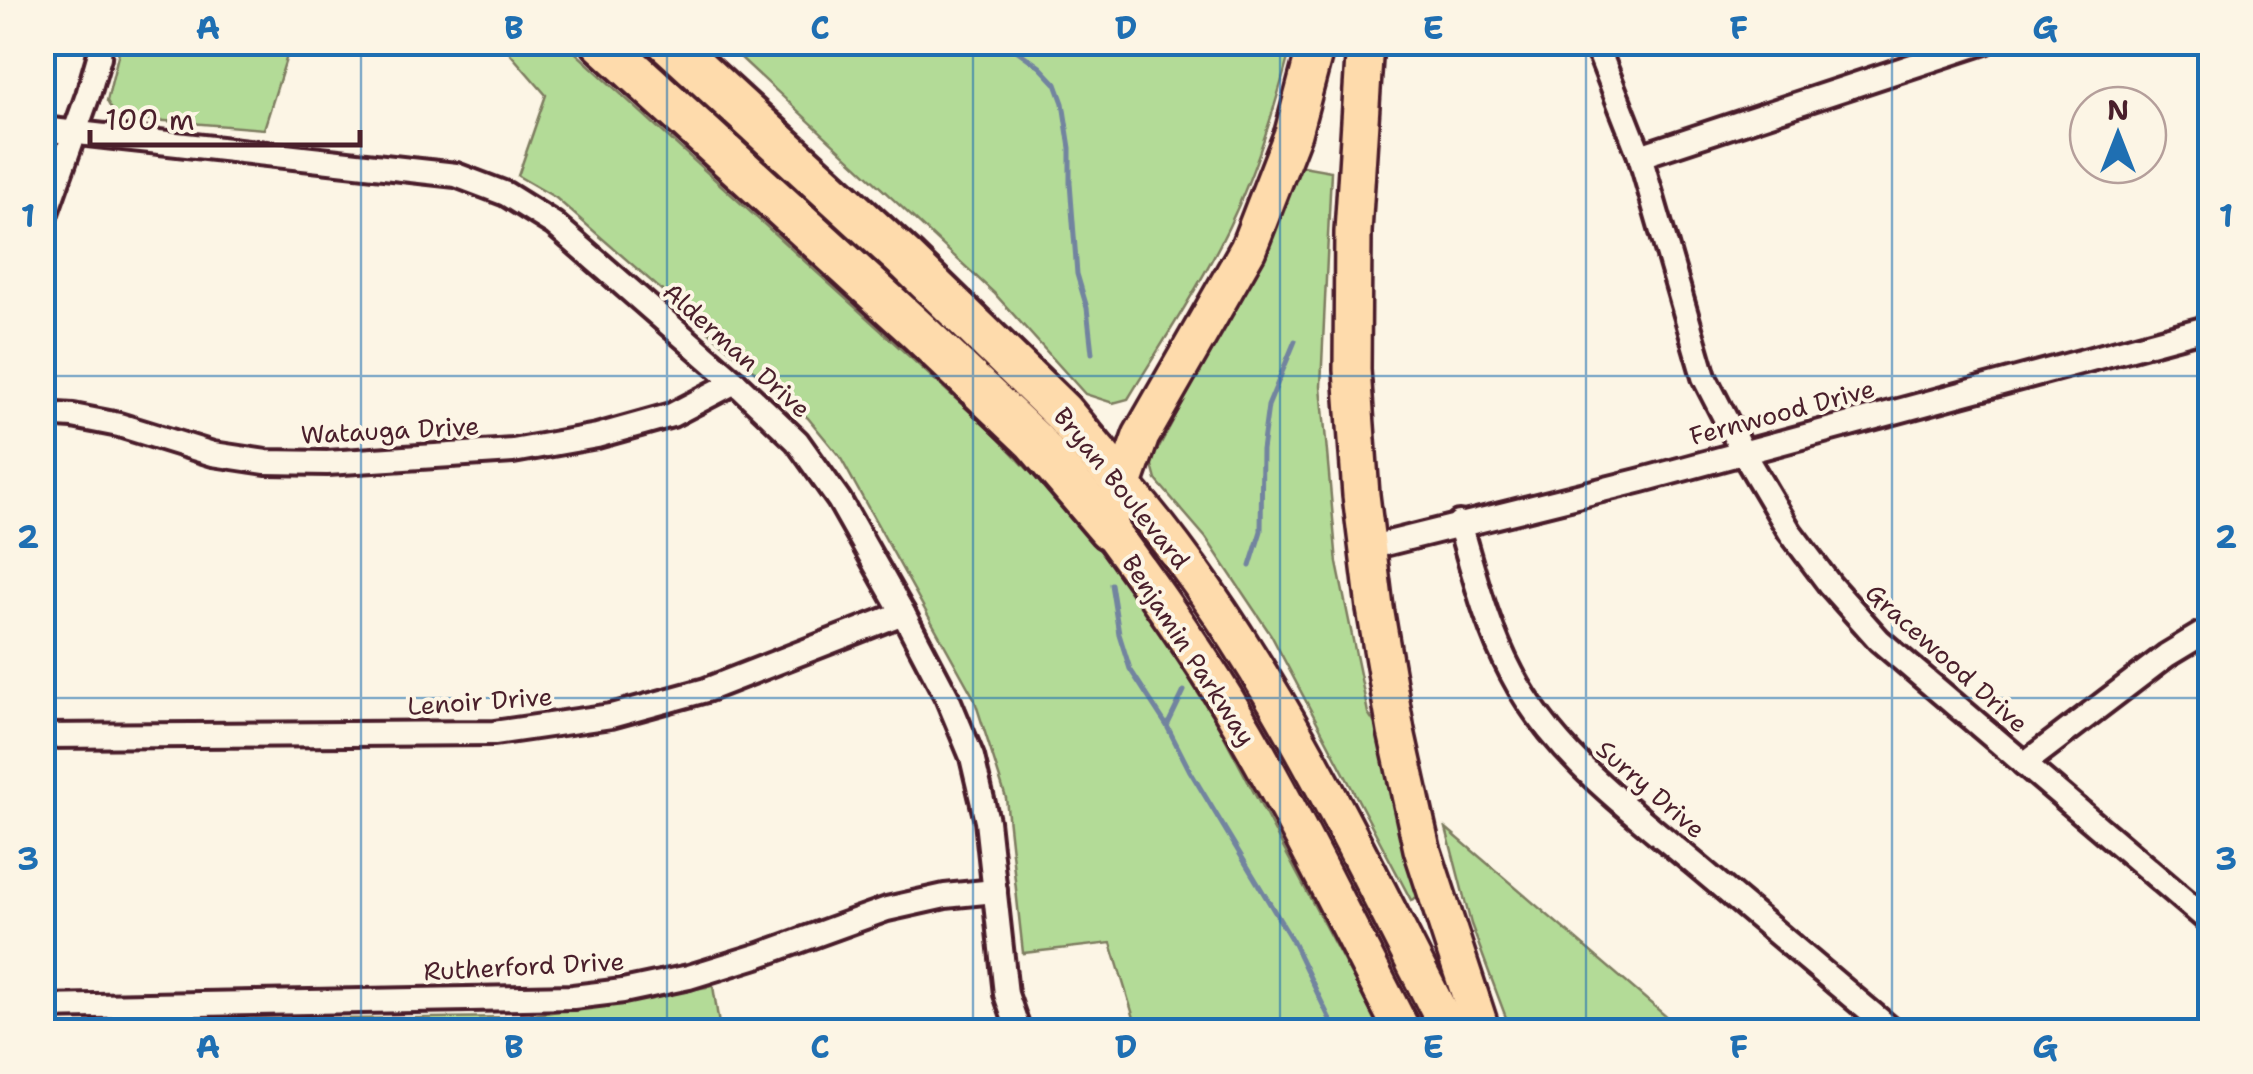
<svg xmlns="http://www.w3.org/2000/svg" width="2253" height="1074" font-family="'Shantell Sans',sans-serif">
	<rect width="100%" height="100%" fill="#fcf5e5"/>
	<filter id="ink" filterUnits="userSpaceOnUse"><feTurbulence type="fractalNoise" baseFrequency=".01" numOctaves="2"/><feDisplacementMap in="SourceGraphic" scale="20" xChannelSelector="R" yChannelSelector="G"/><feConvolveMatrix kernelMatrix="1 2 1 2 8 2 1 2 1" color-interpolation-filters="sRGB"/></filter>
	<g filter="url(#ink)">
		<g fill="#b3db97" stroke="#7e7d61" stroke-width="2.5">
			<path d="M121,43V42L291,43L264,129L116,117L107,101Z"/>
			<path d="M501,43H565L990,430L1079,523L1144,606L1218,725L1381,1031H1138L1111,943L1023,953L1006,798L974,698L840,457L808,418L556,198L518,176L546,95Z"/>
			<path d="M725,43H1292C1279,93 1265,142 1245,190C1216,263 1169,331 1128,399L1113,403L1085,394L994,293Z"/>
			<path d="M1297,165L1331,171L1321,386L1337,563L1368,713L1383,736L1419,896L1411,900L1271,635L1206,538L1156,480L1151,462L1262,254Z"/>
			<path d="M1446,828L1683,1031H1511L1471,924Z"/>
			<path d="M713,986L720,1031L138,1032V1021L521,1017Z"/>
		</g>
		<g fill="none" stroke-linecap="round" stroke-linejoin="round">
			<g stroke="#72849f" stroke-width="5">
				<path d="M1005,42L1040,67L1056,84L1063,103L1070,148V183L1077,274L1087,308L1092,353"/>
				<path d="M1250,566L1261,531L1262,450L1268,406L1295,341"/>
				<path d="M1111,584L1119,634L1130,669L1167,726L1190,771L1293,942L1336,1032"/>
				<path d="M1168,724L1184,691"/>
			</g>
			<defs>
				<g id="minor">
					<path d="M1592,42L1601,57L1640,156L1704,377L1742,451L1790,532L1830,585L1879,640L2210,922"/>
					<path d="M42,129L456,175L506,194L554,224L735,382L797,441L839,500L903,613L947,697L972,757L987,821L1006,994L1019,1032"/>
					<path d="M1640,156L1985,42"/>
					<path d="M42,224L88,95L99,57L100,42"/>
					<path d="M42,414L73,416L119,425L213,454L266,462L327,463L513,451L597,436L672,415L735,382"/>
					<path d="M1459,523C1474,574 1487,627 1512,674C1553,754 1629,809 1696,865C1762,921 1828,976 1894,1032"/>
					<path d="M1368,548L1642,480L2210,327"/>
					<path d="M42,736L494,733L611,716L706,690L903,613"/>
					<path d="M2024,764L2167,655L2210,629"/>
					<path d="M42,1007L573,997L623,991L689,977L760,955L887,909L945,896L995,891"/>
				</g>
				<g id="primary">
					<path d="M1365,42L1353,232L1352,370L1361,495L1375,608L1396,731L1422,849L1482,1032"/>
					<path d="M1116,507L1141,436L1248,249L1293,133L1317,42"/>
				</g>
				<g id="trunk">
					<path d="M1123,485C1262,643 1353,846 1450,1032"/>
					<path d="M1109,529C1150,585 1190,641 1226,700C1291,807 1345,921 1403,1032"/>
				</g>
				<g id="motorway">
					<path d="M602,42L914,327L1034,441L1109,529"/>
					<path d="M668,42L906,260L1062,412L1123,485"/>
				</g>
			</defs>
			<use href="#minor" stroke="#4a1f2b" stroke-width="30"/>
			<use href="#primary" stroke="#4a1f2b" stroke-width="42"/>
			<use href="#trunk" stroke="#4a1f2b" stroke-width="42"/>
			<use href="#motorway" stroke="#4a1f2b" stroke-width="48"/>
			<use href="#minor" stroke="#fcf5e5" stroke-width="22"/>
			<use href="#primary" stroke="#fedbac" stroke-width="35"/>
			<use href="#trunk" stroke="#fedbac" stroke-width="35"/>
			<use href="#motorway" stroke="#fedbac" stroke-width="40"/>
		</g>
	</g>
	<path fill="none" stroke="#1f6fb2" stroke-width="2.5" stroke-opacity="0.55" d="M361,42V1032M667,42V1032M973,42V1032M1280,42V1032M1586,42V1032M1892,42V1032M42,376H2210M42,698H2210"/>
	<g text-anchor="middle" stroke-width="8" stroke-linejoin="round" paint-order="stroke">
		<g font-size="25" fill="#4a1f2b" stroke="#fcf5e5">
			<text transform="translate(737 350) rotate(42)" y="9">Alderman Drive</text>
			<text transform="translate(1782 412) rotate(-15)" y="9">Fernwood Drive</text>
			<text transform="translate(390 430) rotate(-3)" y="9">Watauga Drive</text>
			<text transform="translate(1122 488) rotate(51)" y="9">Bryan Boulevard</text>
			<text transform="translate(1189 650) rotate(57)" y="9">Benjamin Parkway</text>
			<text transform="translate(1947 658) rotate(42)" y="9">Gracewood Drive</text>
			<text transform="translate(480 701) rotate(-4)" y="9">Lenoir Drive</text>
			<text transform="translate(1651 789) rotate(41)" y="9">Surry Drive</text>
			<text transform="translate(524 966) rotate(-3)" y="9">Rutherford Drive</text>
		</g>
	</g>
	<rect width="2253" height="1074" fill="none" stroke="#fcf5e5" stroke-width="110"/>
	<g transform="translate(2118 135)"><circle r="48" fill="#fcf5e5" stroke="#b59f9b" stroke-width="2.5"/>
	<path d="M0-8L18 38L0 25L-18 38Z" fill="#1f6fb2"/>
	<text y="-15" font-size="28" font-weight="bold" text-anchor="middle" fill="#4a1f2b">N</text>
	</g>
	<path d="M90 130v15h270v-15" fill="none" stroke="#4a1f2b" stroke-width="5"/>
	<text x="105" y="130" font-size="30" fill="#4a1f2b" stroke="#fcf5e5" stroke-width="8" paint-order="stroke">100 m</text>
	<rect x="55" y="55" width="2143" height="964" fill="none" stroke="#1f6fb2" stroke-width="4"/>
	<g font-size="32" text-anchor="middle" font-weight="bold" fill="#1f6fb2">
		<text x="208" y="39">A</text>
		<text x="514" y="39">B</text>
		<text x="820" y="39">C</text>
		<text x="1126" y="39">D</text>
		<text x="1433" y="39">E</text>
		<text x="1739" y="39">F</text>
		<text x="2045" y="39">G</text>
		<text x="28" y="227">1</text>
		<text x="2226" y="227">1</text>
		<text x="28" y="548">2</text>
		<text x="2226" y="548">2</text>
		<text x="28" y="870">3</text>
		<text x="2226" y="870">3</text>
		<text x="208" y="1058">A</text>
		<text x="514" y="1058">B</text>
		<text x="820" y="1058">C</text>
		<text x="1126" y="1058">D</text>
		<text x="1433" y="1058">E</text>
		<text x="1739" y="1058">F</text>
		<text x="2045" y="1058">G</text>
	</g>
</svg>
